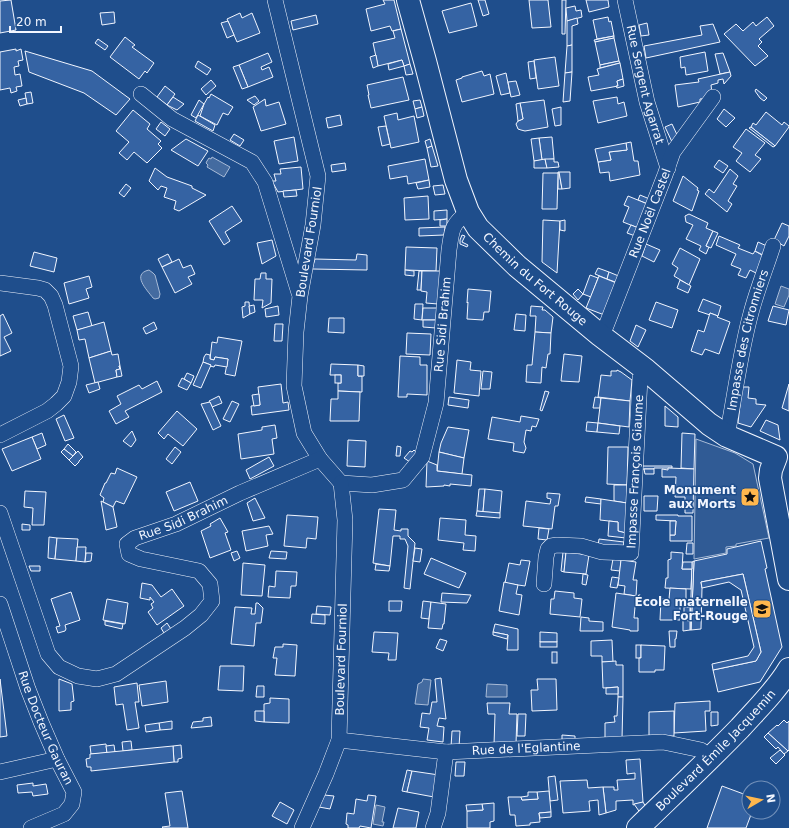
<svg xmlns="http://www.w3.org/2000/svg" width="789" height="828" font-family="'DejaVu Sans',sans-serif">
	<rect width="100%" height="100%" fill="#1f4e8c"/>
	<path fill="#305b95" stroke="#a8bbd7" d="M696,439L735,453L753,464L769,538L736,544V546L726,547V553L694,559Z"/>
	<g fill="#446ba0" stroke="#a8bbd7">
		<path d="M212,157L230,167L224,177L207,167L208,165L206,163L207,161L209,158L211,159Z"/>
		<path d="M149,270L153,273L155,275L160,294L159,298L155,299L153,298C147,290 131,274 149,270Z"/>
		<path d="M781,286L789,289V295L784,307L775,304Z"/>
		<path d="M423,679L431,680L428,705L415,704L418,684L422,682Z"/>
		<path d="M487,684L507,685V697H486Z"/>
		<path d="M376,805L385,807L382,822H384L383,826L373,824Z"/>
	</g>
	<g fill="#3563a3" stroke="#f2f6ff">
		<path d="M11,0L16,30L0,33V1Z"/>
		<path d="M383,0H394L401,29L392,31L390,26L371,31L366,9L385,4Z"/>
		<path d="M478,0H485L489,14L483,16Z"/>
		<path d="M529,0H548L551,27L532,28Z"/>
		<path d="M562,0H566L565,34H562Z"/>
		<path d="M586,0H608L609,7L589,12Z"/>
		<path d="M471,3L477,26L449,33L442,11Z"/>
		<path d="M575,6L576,11L581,10L582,17L567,21L566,8Z"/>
		<path d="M114,12L115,23L102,25L100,13Z"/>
		<path d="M240,13L242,18L252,13L260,33L237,42L227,19Z"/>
		<path d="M316,15L318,24L293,30L291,21Z"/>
		<path d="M608,17L609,22L611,21L614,36L597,39L593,20Z"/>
		<path d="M767,17L774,26L759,39L762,42L758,46L768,56L755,66L724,34L736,24L743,31L753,22L756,26Z"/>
		<path d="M577,18L578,24L572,26V45L567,46V21Z"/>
		<path d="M228,21L234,35L227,38L221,23Z"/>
		<path d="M647,23L649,35L641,36L639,25Z"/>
		<path d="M713,24L720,42L646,58L644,46L702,35L700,26Z"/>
		<path d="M401,29L410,64L404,66L402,60L378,66L373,43L395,38L393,31Z"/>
		<path d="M614,36V38L595,42L594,40Z"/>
		<path d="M125,37L135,45L132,47L154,63L147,73L145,71L139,79L110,57Z"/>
		<path d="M614,38L619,61L600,65L595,42Z"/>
		<path d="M98,39L108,46L105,50L95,43Z"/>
		<path d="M572,45V72L565,73L567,46Z"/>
		<path d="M16,49V51L21,49L23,60L18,61L19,66L14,67L15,75L20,74L22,86L16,87L17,91L11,93L10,88L0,90V52Z"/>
		<path d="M25,51L92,71L130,99L116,115L84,93L29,72Z"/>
		<path d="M705,52L708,71L686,75L685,67L681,68L680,57Z"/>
		<path d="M268,53L272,62L261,67L262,70L269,67L273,77L248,87L239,65Z"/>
		<path d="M723,53L730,72L720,74L715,54Z"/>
		<path d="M376,55L378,66L373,68L370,57Z"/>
		<path d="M555,57L559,86L538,89L534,60Z"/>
		<path d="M402,60L404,66L389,70L388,64Z"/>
		<path d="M198,61L211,69L207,75L195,67Z"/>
		<path d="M534,61L536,78L530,79L528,62Z"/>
		<path d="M619,61L620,63L600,68V65Z"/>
		<path d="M620,63L623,79L617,81L618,86L591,91L588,77L599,75L597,69Z"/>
		<path d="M410,64L413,74L406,75L404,66Z"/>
		<path d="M239,65L248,87L242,89L233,67Z"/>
		<path d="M482,71L484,76L490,74L494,94L462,102L456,80L462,78V77Z"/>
		<path d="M572,72L570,101L563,102L565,73Z"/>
		<path d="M730,72L731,76L724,84L723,79L718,80V83L711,85L712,93L709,98L700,99V102L678,107L675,85L699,82L698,79Z"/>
		<path d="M506,73L510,93L501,95L496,76Z"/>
		<path d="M403,77L409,100L371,108L368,95H369L367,85Z"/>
		<path d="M623,79L624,86L617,88L616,86H618L617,81Z"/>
		<path d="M211,80L216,86L206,95L201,89Z"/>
		<path d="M516,81L520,95L511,97L508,82Z"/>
		<path d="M165,86L175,94L167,105L157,97Z"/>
		<path d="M756,89L767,98L764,101L760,98L755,91Z"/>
		<path d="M31,92L33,103L27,104L25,93Z"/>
		<path d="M211,94L233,107L228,115L223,113L217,125L200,116L204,104L208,97L209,98Z"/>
		<path d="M255,96L259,101L254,105L247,100Z"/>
		<path d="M173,97L184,104L177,110L167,105Z"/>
		<path d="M617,97L618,104L624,102L627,116L598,123L593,101Z"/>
		<path d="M26,98L27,104L20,106L18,100Z"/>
		<path d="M265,99L266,106L279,102L286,124L261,131L253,107Z"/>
		<path d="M199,100L204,104L196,118L191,115Z"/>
		<path d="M420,100L422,107L415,109L413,101Z"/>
		<path d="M544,100L548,127L525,131L521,130L518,129L516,124L518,121L523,119L520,103Z"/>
		<path d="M520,103L523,119L518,121L516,104Z"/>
		<path d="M422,107L424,116L417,118L415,109Z"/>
		<path d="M561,107V125L555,126L552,109Z"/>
		<path d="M724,109L735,118L726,127L717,119Z"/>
		<path d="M133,110L150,124L147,129L161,141L158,144L162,148L147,163L134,152L127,160L119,153L129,142L116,131Z"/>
		<path d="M766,112L782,125L784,122L789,126V127L775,146L751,127L753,123L756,125Z"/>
		<path d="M397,113L398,120L414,116L419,142L391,148L384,116Z"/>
		<path d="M198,115L215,125L213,131L195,121Z"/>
		<path d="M340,115L342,125L328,128L326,118Z"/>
		<path d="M161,122L170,129L165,136L156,129Z"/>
		<path d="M672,124L679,139L673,144L665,127Z"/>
		<path d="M386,126L390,144L382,146L378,127Z"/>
		<path d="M751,127L774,145L775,146L773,147L749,128Z"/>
		<path d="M746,129L765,143L755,155L761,159L750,172L736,161L742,153L733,147Z"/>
		<path d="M234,134L244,140L240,146L230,140Z"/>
		<path d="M294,137L298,161L279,164L274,141Z"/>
		<path d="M552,137L554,159L542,160L539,138Z"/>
		<path d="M539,138L542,160L534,161L531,139Z"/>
		<path d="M186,139L208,151L198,166L171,150Z"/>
		<path d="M430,139L432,146L427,148L425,141Z"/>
		<path d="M631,142L634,161H638L640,175L610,181L609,172L600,173L598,162L611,160L609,152L627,150L626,143Z"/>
		<path d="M626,143L627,150L609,152L611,160L598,162L595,149Z"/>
		<path d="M432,146L438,166L431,167L427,148Z"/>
		<path d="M425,159L429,180L408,184L407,176L390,179L388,166Z"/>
		<path d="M545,159L547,168H534V161Z"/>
		<path d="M545,159H554V162H558L559,167L547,168Z"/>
		<path d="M719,160L728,166L723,173L714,167Z"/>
		<path d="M345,163L346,170L332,172L331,165Z"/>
		<path d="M301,167L303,189L278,192L272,181H276L274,174H281L280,169Z"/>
		<path d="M155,168L167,177L192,186V188L206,195L179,211L174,209L176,201L164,197L167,188L161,186L158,190L149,181Z"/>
		<path d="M730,169L738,176L733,184L737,186L728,201L732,204L727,212L705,194L709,189L714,193Z"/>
		<path d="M558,172H559L562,189H558Z"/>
		<path d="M559,172H570V188L562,189Z"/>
		<path d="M543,173H558L557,209H542Z"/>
		<path d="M683,176L698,188L697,190L699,191L692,211L673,201Z"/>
		<path d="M429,180L430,187L418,189L416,183Z"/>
		<path d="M126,184L131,188L124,197L119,193Z"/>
		<path d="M443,185L445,194L435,195L433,186Z"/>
		<path d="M296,190L297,196L284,197L283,191Z"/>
		<path d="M640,195L652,200L650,205L638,200Z"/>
		<path d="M428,196L429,219L405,220L404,198Z"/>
		<path d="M628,196L650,205L641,229L623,222L629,207L624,205Z"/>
		<path d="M232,206L242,221L225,232L230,241L224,245L209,221Z"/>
		<path d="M447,210V219L434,220V211Z"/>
		<path d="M689,214L708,223L706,228L713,231L706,246L709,247L706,254L699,250L701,246L686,239L693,225L686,222L685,216Z"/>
		<path d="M447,219V226H440V220Z"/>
		<path d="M543,220L560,221L557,273L542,262Z"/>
		<path d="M565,220V231L560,230V221Z"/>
		<path d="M782,223L789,226V236L784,246L774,240Z"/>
		<path d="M631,225L641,229L638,237L627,233Z"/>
		<path d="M445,227L444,235L419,236V228Z"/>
		<path d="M713,231L718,233L711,248L706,246Z"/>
		<path d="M462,235L465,236L462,242L468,245L467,247L460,244V240Z"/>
		<path d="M719,236L740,245L738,248L753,254L755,251L767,258L760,275L750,270L746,278L738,275L741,269L731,265L736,254L716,245Z"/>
		<path d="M272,240L276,256L262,264L257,243Z"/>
		<path d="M758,242L769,247L765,256L755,251Z"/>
		<path d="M646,244L660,250L654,262L642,256Z"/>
		<path d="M406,247L437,248L436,271L405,270Z"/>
		<path d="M680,248L700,259L689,285L674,276L678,268L672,264Z"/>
		<path d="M34,252L57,258L54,272L30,266Z"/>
		<path d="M168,254L172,262L162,267L158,259Z"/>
		<path d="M357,254L367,255V270L312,269L315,259L356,260Z"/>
		<path d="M179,259L183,268L191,265L195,274L188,277L192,284L175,293L162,267Z"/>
		<path d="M598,268L609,272L607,279L595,274Z"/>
		<path d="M405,270L414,271V276L405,275Z"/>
		<path d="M419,271H422L421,290H417Z"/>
		<path d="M422,271H441L438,304L426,303L427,292L421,291Z"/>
		<path d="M609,272L621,277L618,283L607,279Z"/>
		<path d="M261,273H266V279H272L271,303L262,308L263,300H254L255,279H260Z"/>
		<path d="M590,275L598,278L591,297L583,294Z"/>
		<path d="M89,276L92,287L86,289L89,298L69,304L64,283Z"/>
		<path d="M599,276L619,284L607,316L586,308Z"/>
		<path d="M680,280L691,286L688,293L677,288Z"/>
		<path d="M468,289L491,291L489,312H484L483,320L467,319L468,302L467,303Z"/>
		<path d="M578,289L583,294L578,300L573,294Z"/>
		<path d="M703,299L721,306L718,316L710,313V315L698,311Z"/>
		<path d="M245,302H249L250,314L243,318L242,307L245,306Z"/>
		<path d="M656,302L678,310L672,328L649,320Z"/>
		<path d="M415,304H423L422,320L414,319Z"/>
		<path d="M254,305L255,312L250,314L249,306Z"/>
		<path d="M278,306L279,315L266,317L265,309Z"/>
		<path d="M531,306L543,307L542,310H545L553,317L551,333L535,332L536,316H530Z"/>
		<path d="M773,306L789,310L786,325L768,321Z"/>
		<path d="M423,308H437L436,320H422Z"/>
		<path d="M88,312L92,326L77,330L73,316Z"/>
		<path d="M710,313L718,316L717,317L730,322L719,354L705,349L702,355L691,351L698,330L704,332Z"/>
		<path d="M3,314L12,333L4,337L11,351L0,356V316Z"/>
		<path d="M516,314L526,315L525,331L514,330Z"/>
		<path d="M329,318H344V333L328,332Z"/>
		<path d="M423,320H436V328L423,327Z"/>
		<path d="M104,322L111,351L89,358L85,339L79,340L77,330Z"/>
		<path d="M154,322L157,329L146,334L143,328Z"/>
		<path d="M275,324H283L282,341H274Z"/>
		<path d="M636,325L646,330L638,347L630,341Z"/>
		<path d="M535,332L551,333L550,354H548L546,368L542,367L541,383L526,382L527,365H532Z"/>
		<path d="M407,333L431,334L430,355L406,354Z"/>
		<path d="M218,337L242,341L235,376L225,374L228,359L215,357L214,360L210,359L212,342L217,343Z"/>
		<path d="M111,351L112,355L118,354L120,366H119L120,369L116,370L117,377L95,383L89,358Z"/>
		<path d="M206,354L210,355V359L214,360L215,357L228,359L227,367L215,365L214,367L210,366L211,365L203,362L204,357Z"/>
		<path d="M564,354L582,356L579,382L561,381Z"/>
		<path d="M400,356L420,357V365H427V395L407,394V397H398Z"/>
		<path d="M457,360L471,362L470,370L481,371L479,396L454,393Z"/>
		<path d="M203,362L211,365L201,388L193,385Z"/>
		<path d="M331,364L358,365V376H362V392L338,391V383H341V375H330Z"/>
		<path d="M358,365L364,366V376H358Z"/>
		<path d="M119,366H120L122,376L117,377L116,370L120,369Z"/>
		<path d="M617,370L621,372L632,380L630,401L598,397L601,375L611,376V371H617Z"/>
		<path d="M483,371L492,372L490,389H481Z"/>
		<path d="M187,373L194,376L191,383L184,379Z"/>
		<rect x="335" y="375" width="6" height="8"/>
		<path d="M182,378L191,383L187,390L178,386Z"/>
		<path d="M157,381L162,392L125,411L129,417L116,424L109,411L121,404L117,396L139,385L142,389Z"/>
		<path d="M98,382L100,389L89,393L86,385Z"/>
		<path d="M281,384L283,403L288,402L289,410L252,415L251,406L260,405L258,387Z"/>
		<path d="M789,384V411L782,408Z"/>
		<path d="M742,387H749L748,398L756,399V404L766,405L751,427L738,423Z"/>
		<path d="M338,391L360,392L359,421H330L331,399H338Z"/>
		<path d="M545,391L549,392L542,411L540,410Z"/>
		<path d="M259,394L260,405L254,406L252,395Z"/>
		<path d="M219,396L222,403L212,407L209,401Z"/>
		<path d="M449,397L469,400L468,408L448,405Z"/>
		<path d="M595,397L601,398L600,408H593Z"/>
		<path d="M601,398L630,401L629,427L598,423Z"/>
		<path d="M232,401L239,404L230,422L223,419Z"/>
		<path d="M210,402L221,426L213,430L201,404Z"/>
		<path d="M665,406L678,417V427L665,426Z"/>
		<path d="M177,411L197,429L183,446L168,434L164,439L158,433Z"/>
		<path d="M64,415L74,438L65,441L56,419Z"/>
		<path d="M521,416L539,419L536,427L532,426L531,431L526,430L524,442L526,448L524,453L513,451L514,443L488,439L492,417L520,422Z"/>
		<path d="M766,420L778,425L780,440L760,431Z"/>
		<path d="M587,422L598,423L597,432L586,431Z"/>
		<path d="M598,423L620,426L619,434L597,432Z"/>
		<path d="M275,425L277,438L272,439L274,454L241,459L238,434L262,430V427Z"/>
		<path d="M448,427L469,430L464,458L439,452L441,443Z"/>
		<path d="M132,431L136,440L131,447L123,441Z"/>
		<path d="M42,433L46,445L37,449L32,437Z"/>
		<path d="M682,433L695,434L694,469L681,468Z"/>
		<path d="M32,437L41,459L12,471L2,449Z"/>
		<path d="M348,440L366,441L365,467L347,466Z"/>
		<path d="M68,444L76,452L73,456L64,449Z"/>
		<path d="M397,446L401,447L400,456H396Z"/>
		<path d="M175,447L181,452L172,464L166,459Z"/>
		<path d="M608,447H628L627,485L607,484Z"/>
		<path d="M64,449L73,456L69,460L61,452Z"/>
		<path d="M414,450L417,453L410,462L404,458L410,451L412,452Z"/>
		<path d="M78,451L83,457L79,461V462L75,466L69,460Z"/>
		<path d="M439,452L464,458L462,474L437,471Z"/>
		<path d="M269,457L274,466L250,479L246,470Z"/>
		<path d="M427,461L437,465V471L472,475L471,486L450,484V486L444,485V486L426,487Z"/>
		<path d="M642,466H672V468H654V469H642Z"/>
		<path d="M117,468L137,477L124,504L116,501L113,507L103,502L104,498L100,495L105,483H106L111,473L115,474Z"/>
		<path d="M668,468L694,469L693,513H685V497H675L676,477H662V469L668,470Z"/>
		<path d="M644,469H654V474H645Z"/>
		<path d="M190,482L198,501L174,511L166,492Z"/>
		<path d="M614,485H627V503L614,501Z"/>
		<path d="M479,489H485L483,512L477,511Z"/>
		<path d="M485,489L502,491L500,513L483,512Z"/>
		<path d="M25,491L46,492L44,525H32L33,508L24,507Z"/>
		<path d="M547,493L560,494L558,506H555L552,529L523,526L526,501L550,504L551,499L547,498Z"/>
		<path d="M644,496H658L657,511H644Z"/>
		<path d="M586,497L601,499V504L585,502Z"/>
		<path d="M255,498L265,518L253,521L247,503Z"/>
		<path d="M601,499L627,503L626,533L618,531V522L600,520Z"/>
		<path d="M101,501L113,507L117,527L106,530Z"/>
		<path d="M379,509L396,510L394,530L401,531V529H408V536L415,543L410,589L404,588L408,546L405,539H400V536H393L390,566L373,563Z"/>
		<path d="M477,511L500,513V518L476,516Z"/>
		<path d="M287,515L318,517L316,539L307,538L306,548L284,546Z"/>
		<path d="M656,515H678V516H692V541H670V535H675L676,521L656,520Z"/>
		<path d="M220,518L228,532L225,533L231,550L210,558L201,531L211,526L210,524Z"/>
		<path d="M440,518L466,520L465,535L476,536L475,551L463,550L464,543L438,540Z"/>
		<path d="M609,521L618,522V531L626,533V538L608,536Z"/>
		<path d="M670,521H676L675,535H670Z"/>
		<path d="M22,524L30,525V530H22Z"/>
		<path d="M269,526L273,534L266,535L268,546L246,551L242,531Z"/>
		<path d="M539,528L549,529L547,540L538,539Z"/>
		<path d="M49,537L57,538L55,559L48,558Z"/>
		<path d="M57,538L78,539L76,561L55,559Z"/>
		<path d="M599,539L624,542L623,550L598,546Z"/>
		<path d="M761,541L767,568L765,569L782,647L760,682L718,692L713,670L756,661L761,652L743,574L701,582L702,588L701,629L691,630L694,561L727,554V549Z"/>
		<path d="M687,543H693V554H686Z"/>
		<path d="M77,547H86L85,562L76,561Z"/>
		<path d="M415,548L422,549L420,562L413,561Z"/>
		<path d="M237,551L240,558L234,561L231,553Z"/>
		<path d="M271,551L287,552L286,559L269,558Z"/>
		<path d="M563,552H566L564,572L561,571Z"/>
		<path d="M566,552L589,555L586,574L564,572Z"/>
		<path d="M671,552L683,553L682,569H692L691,589L665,588L666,578H668V560L671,559Z"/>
		<path d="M86,553H92L91,561L85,562Z"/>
		<path d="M431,558L466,573L459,588L424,574Z"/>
		<path d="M613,559L621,560L620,571L611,570Z"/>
		<path d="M521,560L530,561L525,586L505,583L509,563L520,565Z"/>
		<path d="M621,560L636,562L633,580H637L636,596L624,594L625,586L618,585Z"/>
		<path d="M694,561L691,630H690L692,562Z"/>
		<path d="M683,562H692V569H682Z"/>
		<path d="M243,563L265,565L262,596L241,595Z"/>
		<path d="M376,564L390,566L389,571L375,570Z"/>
		<path d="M29,566H40V571H31Z"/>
		<path d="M276,571L297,572L296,586H291L290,598L268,597L269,586L275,587Z"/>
		<path d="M583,574L588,575L586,585L582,584Z"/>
		<path d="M743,574L761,652L756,661L713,670L712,664L748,656L754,647L741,590L729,582L702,588L701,582Z"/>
		<path d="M612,577L619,578L617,588L610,587Z"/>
		<path d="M504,582L518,585L516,594L522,595L519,615L499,611Z"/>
		<path d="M142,583L152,585L161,597L172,589L184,606L157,625L148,612L153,608L151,604L154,602L150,597V600L140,598Z"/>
		<path d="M670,588L686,589V600H680V620H660L661,599H669Z"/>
		<path d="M555,591L574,593V598L582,599L580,617L550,614L551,599H554Z"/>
		<path d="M71,592L80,620L65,625L66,629L65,631L58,633L56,627L60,626L51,599Z"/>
		<path d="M442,593L471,595L467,603L441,602Z"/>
		<path d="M616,593L636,596L634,618H638V631H630V630L612,627Z"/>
		<path d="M107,599L128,603L125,624L103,620Z"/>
		<path d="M389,601H402L401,611H389Z"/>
		<path d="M423,601L431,602L429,619L421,618Z"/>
		<path d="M431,602L446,604L444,624H443L442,629L428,628Z"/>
		<path d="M256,603H258L263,608L261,623H256L254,646L231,644L235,607L252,608L251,614H255Z"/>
		<path d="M317,606L331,607L330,615L316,614Z"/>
		<path d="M684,607H690V621L684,620Z"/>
		<path d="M312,614L325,615V624L311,623Z"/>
		<path d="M581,617L589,618V621L603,622V631H580Z"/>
		<path d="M683,620L690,621V630L683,631Z"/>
		<path d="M105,621L123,624L122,629L105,625Z"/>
		<path d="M167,623L171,629L164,633L161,628Z"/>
		<path d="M495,624L518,629V650H507L508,635L493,632Z"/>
		<path d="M669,631H677L676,639H675V647H670Z"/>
		<path d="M374,632L398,633L396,660H388L389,653L372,652Z"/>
		<path d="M493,632L508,635L507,639L493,635Z"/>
		<path d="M540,632L557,633V642H540Z"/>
		<path d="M440,639L447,641L443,651L436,648Z"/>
		<path d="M612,640L613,662H602V656H591V641Z"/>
		<rect x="540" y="642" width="17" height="5"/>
		<path d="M283,644L297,645L295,676L275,675L277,658H273L275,647H283Z"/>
		<rect x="636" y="645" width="5" height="13"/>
		<path d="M641,645L665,646L664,670H655V672H639V658H641Z"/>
		<rect x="552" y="652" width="5" height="11"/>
		<path d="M616,661V665H623V697H618V687L603,688L602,662Z"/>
		<path d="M220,666H244L243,691L218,690Z"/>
		<path d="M441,678L446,719L439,718L437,726L444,727L443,742L427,740L429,728L420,727L422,713L430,714L432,702H437L435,679Z"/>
		<path d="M0,679L7,736L0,737Z"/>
		<path d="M59,679L72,684L74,701L71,702V710L59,711Z"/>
		<path d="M537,679H556L557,710L532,711L531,690H538Z"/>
		<path d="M166,681L168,702L142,706L139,685Z"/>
		<path d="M137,683L139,702H135L139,728L127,730L123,704L116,705L114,687Z"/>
		<path d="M257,686H264V697H256Z"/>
		<path d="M618,687V694H606V688Z"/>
		<path d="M618,697H623L622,739L605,740V723L615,722L614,716H617Z"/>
		<path d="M270,698L289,699V723L264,722V704L270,703Z"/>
		<path d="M710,701V711H705L706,731L674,733L675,703Z"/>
		<path d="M487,703H510L509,714H517L516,744L494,745L495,714H488Z"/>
		<path d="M255,711H264V722L255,721Z"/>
		<path d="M674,711V736L649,737V712Z"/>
		<path d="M711,712H718V725L711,726Z"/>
		<path d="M518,714H526L525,736H517Z"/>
		<path d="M211,717L212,726L191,728L193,722L203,721V718Z"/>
		<path d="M784,720L787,723L789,721V750L788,751L768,733L777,725L778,726Z"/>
		<path d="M172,721V729L160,730L159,723Z"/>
		<path d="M159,723L160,730L146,732L145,725Z"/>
		<path d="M452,731H460L459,747H451Z"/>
		<path d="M768,733L788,751L784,754L778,747L776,749L764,737Z"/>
		<path d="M562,735L575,736V741H562Z"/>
		<path d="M131,741L132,750L123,751L122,742Z"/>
		<path d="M106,744L107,753L91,754L90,746Z"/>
		<path d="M114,745L115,752L107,753L106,746Z"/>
		<path d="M181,745L182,758L178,759V762H174L173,746Z"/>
		<path d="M173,746L174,762L91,771V767H87L86,759L90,758V754Z"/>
		<path d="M780,750L785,755L776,764L770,758Z"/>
		<path d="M640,759L643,802L633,805V800L616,801V810L606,813L603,787H614V790H618L617,780L635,779V773L627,774L626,760Z"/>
		<path d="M456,762H465L464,776H455Z"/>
		<path d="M407,770L412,771L407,792L402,791Z"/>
		<path d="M412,771L439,775L434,797L407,792Z"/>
		<path d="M555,776L558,800L550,801L548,777Z"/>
		<path d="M587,780L588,788L603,787L606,813L599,815L598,800L589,801L590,811L563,813L560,781Z"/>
		<path d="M33,783V786L46,784L48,794L33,796L32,792L18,793L17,785Z"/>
		<path d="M722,786L749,796V812H752L746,828H707Z"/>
		<path d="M182,791L188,828H163L162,827L170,826L165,793Z"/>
		<path d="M549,791L551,812L539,813L540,822L530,823V825L516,826L515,815H510L508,797H521L522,800L538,799L537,792Z"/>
		<path d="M528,792H537L538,799L522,800L521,797L528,796Z"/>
		<path d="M324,795L334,796L330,809L319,807Z"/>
		<path d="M368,795L376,796L371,828L360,826L359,828H348V825L346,824L347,813L354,814L356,799L367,801Z"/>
		<path d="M280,802L294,810L287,824L272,816Z"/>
		<path d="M643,802L647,809L641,814L634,804Z"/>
		<path d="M494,803V821L490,822V828H467V811L483,810L482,804Z"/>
		<path d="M482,804L483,810L467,811L466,805Z"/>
		<path d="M398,808L419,812L416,828H393Z"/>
		<path d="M551,812V817L540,818L539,813Z"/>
	</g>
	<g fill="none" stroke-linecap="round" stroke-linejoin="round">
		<defs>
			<g id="street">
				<path d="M275,0L318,176L313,225L300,296L296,332L294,386L304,433L320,459"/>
				<path id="s1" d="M625,0L647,102L668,168"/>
				<path d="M141,94L172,119L252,162L265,182L299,293"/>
				<path d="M0,283L38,288L45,290L51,296L55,305L71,366L69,382L64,396L56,404L47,411L0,435"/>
				<path id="s2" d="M600,335L606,326L665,175L673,152L713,97"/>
				<path id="s3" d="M727,436C735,395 740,353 751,313C757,290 766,268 773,246"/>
				<path id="s4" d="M0,513L48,654L59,667L78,676L97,679L116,674L185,628L201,615L212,601L210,584L199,571L141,559L129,554L127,544L135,538L176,524L240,493L320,459L341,483L372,485L403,480L422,457L436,403L449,250C452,230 451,225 468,212"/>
				<path id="s5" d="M544,584L546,557L548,549L551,546L557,545L581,546L602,552L631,553L640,378L646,370"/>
				<path id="s6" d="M0,604L28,689L41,722L57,759L74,792L72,804L64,814L31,828"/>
				<path id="s7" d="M339,740L446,752L663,742L701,750L710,759"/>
				<path d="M0,772L57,759"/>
				<path id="s8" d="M302,828L326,774L339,740L345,520L341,483"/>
				<path d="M433,828L438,813L446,752"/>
			</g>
			<g id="secondary">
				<path id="s9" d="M408,0L425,61L456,180L468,212L478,228L517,266L600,335L646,370L709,424L727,436L776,457L771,470L770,478L789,579"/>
				<path id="s10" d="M638,828C672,795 707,762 740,728C757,709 776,691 789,669"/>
			</g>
		</defs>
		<use href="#street" stroke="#f2f6ff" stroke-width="16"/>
		<use href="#secondary" stroke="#f2f6ff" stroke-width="24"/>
		<use href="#street" stroke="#1f4e8c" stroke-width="15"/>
		<use href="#secondary" stroke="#1f4e8c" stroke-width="22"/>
	</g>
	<defs>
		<symbol id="sight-square" viewBox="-11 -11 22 22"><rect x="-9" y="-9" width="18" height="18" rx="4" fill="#ffb74d" stroke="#1f4e8c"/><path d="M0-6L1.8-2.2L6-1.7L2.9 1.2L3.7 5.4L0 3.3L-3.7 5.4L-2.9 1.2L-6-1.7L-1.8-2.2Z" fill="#111"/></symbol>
		<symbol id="school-square" viewBox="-11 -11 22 22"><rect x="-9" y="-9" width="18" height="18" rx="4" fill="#ffb74d" stroke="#1f4e8c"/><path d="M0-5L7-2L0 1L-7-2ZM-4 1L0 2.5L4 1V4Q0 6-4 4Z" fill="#111"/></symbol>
	</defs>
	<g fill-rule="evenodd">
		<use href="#sight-square" x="739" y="486" width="22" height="22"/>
		<use href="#school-square" x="751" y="598" width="22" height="22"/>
	</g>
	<g text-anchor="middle" stroke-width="3" stroke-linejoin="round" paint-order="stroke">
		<g font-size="12" fill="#f2f6ff" stroke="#1f4e8c">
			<text dy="4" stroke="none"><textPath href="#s1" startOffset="87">Rue Sergent Agarrat</textPath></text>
			<text dy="4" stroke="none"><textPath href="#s2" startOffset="132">Rue Noël Castel</textPath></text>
			<text transform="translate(309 242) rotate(-81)" y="4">Boulevard Fourniol</text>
			<text dy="4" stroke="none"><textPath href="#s9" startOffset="316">Chemin du Fort Rouge</textPath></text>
			<text dy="4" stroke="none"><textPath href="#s4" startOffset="934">Rue Sidi Brahim</textPath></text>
			<text dy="4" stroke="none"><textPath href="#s3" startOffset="98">Impasse des Citronniers</textPath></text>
			<text dy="4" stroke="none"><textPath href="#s5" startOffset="202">Impasse François Giaume</textPath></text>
			<text dy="4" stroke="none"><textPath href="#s4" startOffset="526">Rue Sidi Brahim</textPath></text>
			<text dy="4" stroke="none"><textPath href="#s8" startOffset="176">Boulevard Fourniol</textPath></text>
			<text dy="4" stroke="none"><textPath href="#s6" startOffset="132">Rue Docteur Gauran</textPath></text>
			<text dy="4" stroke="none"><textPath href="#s7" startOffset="188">Rue de l'Eglantine</textPath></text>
			<text dy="4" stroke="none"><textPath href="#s10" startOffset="110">Boulevard Émile Jacquemin</textPath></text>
		</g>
		<g font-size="12" font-weight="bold" fill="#f2f6ff" stroke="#1f4e8c" text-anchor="end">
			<text x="736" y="494">Monument<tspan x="736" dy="14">aux Morts</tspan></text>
			<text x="748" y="606">École maternelle<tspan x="748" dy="14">Fort-Rouge</tspan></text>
		</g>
	</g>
	<g transform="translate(761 800) rotate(81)"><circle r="19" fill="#1f4e8c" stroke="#7391ba"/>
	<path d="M0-3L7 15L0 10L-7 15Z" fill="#ffb74d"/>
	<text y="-6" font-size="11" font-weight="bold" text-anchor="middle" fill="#f2f6ff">N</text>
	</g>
	<path d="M10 26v6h51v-6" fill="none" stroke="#f2f6ff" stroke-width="2"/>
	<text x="16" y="26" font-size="12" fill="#f2f6ff" stroke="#1f4e8c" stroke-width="3" paint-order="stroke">20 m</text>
</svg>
